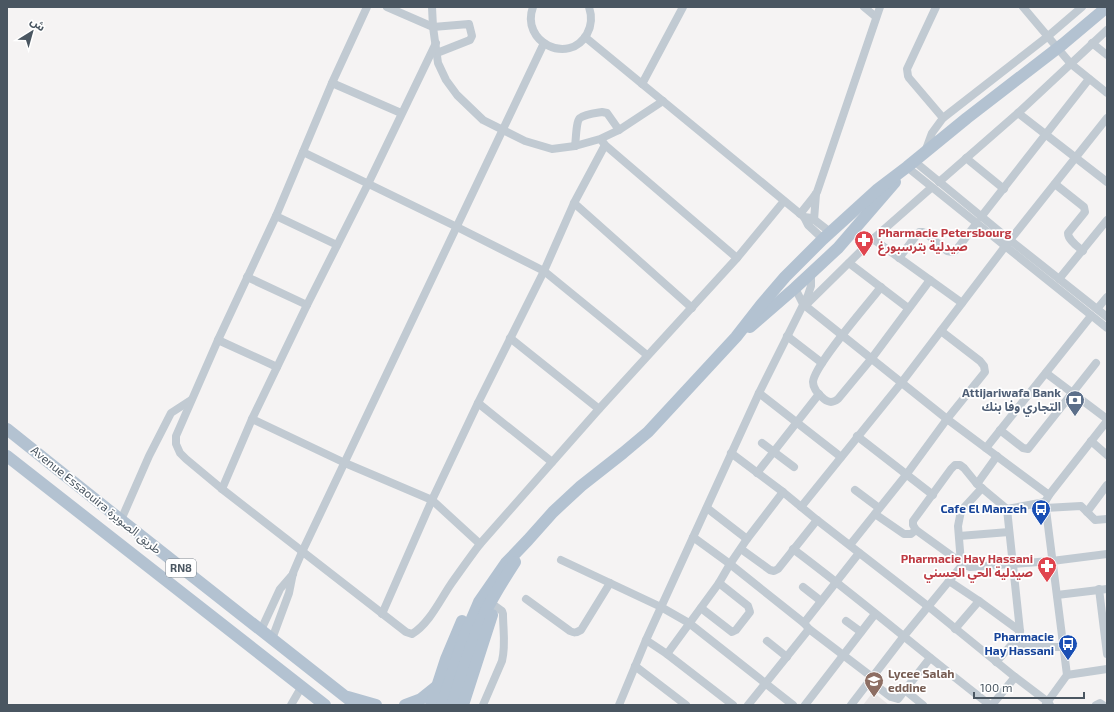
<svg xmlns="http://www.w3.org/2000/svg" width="1114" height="712" font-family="'Exo 2','Noto Sans Arabic',sans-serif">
	<rect width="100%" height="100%" fill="#f5f3f3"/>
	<path fill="#e6e4e5" d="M873,692L889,705H863Z"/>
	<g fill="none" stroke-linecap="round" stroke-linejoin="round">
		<g stroke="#c1cad2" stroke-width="8">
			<path d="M367,7L332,83L276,216L218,340L176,436V444L180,453L186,459L222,489L406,632L412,634C429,624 440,600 451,584C461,570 470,557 480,544L599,409L737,258L784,201"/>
			<path d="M387,7L433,27L469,24L472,36L470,40L437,53"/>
			<path d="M432,7L433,27L438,63L446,80L457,95L483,120L525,141L552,149L575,146L600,139L619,130L663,101"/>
			<path d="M533,7C520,42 569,66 587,34C592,25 592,16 589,7"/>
			<path d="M864,7L876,17"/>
			<path d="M936,7L907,69L908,76L909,78L943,118"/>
			<path d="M1023,7L1071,64L1107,93"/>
			<path d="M585,37L804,217L808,225L823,239"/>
			<path d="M1092,43L1107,55"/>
			<path d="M332,83L401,113"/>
			<path d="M642,84L683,7"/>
			<path d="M1018,113L1107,182"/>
			<path d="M602,141L605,145L737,258"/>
			<path d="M575,146C576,140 576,121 580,118C585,114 596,113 602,112L607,113L619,130"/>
			<path d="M303,152L457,227L544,271L647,355"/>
			<path d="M925,152L932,133L943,118L1047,37L1082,7"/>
			<path d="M966,158L1004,189"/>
			<path d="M914,161L1010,240L1107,317"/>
			<path d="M907,167L1107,328"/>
			<path d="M939,182L1018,113L1107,30"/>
			<path d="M1055,184L1084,207L1085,212L1068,233C1068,240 1077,246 1083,251"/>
			<path d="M574,203L692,308"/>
			<path d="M800,214L812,199L817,192L880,7"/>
			<path d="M276,216L337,245"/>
			<path d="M804,217L812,218L830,232"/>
			<path d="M981,217L1089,79"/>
			<path d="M814,220L816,194"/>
			<path d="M873,239L962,303"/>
			<path d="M899,258L919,232H923L927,234L947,251L953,252L957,249L976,224"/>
			<path d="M849,263L908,308"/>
			<path d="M247,277L307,305"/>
			<path d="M1059,279L1107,220"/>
			<path d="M881,287C869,303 814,365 813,382C813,389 819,395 824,399C829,403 833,403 838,399L872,358L930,280"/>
			<path d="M795,288L803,304L947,419L1049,495"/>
			<path d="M806,305L873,239L931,188"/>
			<path d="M1097,309L1107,297"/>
			<path d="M787,336L822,363"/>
			<path d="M510,338L599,409"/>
			<path d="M218,340L277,367"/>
			<path d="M1046,373L1107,419"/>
			<path d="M759,393L841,457"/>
			<path d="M478,403L552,462"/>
			<path d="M252,419L345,463L432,500L480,544"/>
			<path d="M1000,430L1023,448L1028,449L1096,363"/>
			<path d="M857,436L933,495"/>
			<path d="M1091,441L1107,455"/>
			<path d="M762,443L794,467"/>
			<path d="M986,448L1091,316"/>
			<path d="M731,453L783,492L817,520L929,607L1015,677L1048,702L1050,705"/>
			<path d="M757,473L819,394"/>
			<path d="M977,484L997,456"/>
			<path d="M222,489L252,419L307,305L368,184L436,43"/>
			<path d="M855,490L879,508"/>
			<path d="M801,507L902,382L1010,240L1107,118"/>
			<path d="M707,508L747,539"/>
			<path d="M1045,508L1081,506L1095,520L1107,519"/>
			<path d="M1007,509L977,484L964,468L960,465H955L951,469L913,521V525L916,530L963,564L970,567L1052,561L1107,554"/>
			<path d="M1087,512L1107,485"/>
			<path d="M875,514L904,534H911L916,530"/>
			<path d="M121,520L149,456L171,413L191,400"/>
			<path d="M959,536L1009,532"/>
			<path d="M693,537L730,564L804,623L809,629L872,677"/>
			<path d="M850,545L906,475L947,419L985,372L984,366L980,361L941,331"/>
			<path d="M741,549L770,570L774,571L778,569L817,520"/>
			<path d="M793,549C860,599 924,654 990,705"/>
			<path d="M561,560L661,607L689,623L793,705"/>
			<path d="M961,563L958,526L961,511L982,488"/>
			<path d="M949,581L979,601L1020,631"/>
			<path d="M803,587L821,601"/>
			<path d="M1099,589L1107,654"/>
			<path d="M1057,595L1107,589"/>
			<path d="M526,599L570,631C574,633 576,633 581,630L610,583"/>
			<path d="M701,608L732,632L736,630L750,612L748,606L719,583"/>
			<path d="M382,614L432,500L478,403L544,271L574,203L605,145"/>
			<path d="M846,621L861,632"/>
			<path d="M804,623L859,553"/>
			<path d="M955,629L979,601"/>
			<path d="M261,630L280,589L293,574"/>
			<path d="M272,639L289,593L293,573L302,552L544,43"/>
			<path d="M646,640L667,654L733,705"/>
			<path d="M767,641L787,657"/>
			<path d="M1015,642L1024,647H1064"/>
			<path d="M667,654L719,583L730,564L747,539L783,492"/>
			<path d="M996,662L1017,639L1020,631L1007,509L1045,502"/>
			<path d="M635,666L686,705"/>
			<path d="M1067,675L1107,669"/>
			<path d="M870,681L891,697L898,699L930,658"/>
			<path d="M906,691L923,705"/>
			<path d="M1046,704L1067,675L1045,502L1049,495L1107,421"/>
			<path d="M291,705L302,686"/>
			<path d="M483,705L502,661C506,645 503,630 503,614L502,611L495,606"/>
			<path d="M619,705L646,640L759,393L808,295L811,286V274"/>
			<path d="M748,705L809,629"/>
			<path d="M805,705L875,614"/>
			<path d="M851,705L904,636L963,564"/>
			<path d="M992,705L1015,677"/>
			<path d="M1096,705L1100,703L1103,705"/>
		</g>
		<g stroke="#b3c2d1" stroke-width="12">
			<path d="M750,327L795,288L838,248L895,182"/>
			<path d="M7,429L121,520L356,705"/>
			<path d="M7,456L325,705"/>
			<path d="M348,697L376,705"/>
			<path d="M405,705L421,699L436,687"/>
			<path d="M431,705L446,659L462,621"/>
			<path d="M442,705L464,637L479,602L506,563L528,540L553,512L581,486L623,453L648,432L736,337L761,305L785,277L823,239L878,189L907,167L967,118L1063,44L1107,7"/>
			<path d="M452,705C462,675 470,643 484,615C493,596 504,579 515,562"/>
			<path d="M463,705L492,615"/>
		</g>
	</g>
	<defs>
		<symbol id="pharmacy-pin" viewBox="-11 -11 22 30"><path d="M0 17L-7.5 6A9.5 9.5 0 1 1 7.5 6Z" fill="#e0444e" stroke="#fff"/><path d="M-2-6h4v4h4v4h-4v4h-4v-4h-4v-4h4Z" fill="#fff"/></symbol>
		<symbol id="bank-pin" viewBox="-11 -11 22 30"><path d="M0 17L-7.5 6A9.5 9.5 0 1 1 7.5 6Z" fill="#5c6f8a" stroke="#fff"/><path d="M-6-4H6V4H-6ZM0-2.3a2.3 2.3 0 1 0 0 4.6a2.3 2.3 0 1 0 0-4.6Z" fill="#fff"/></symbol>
		<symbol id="bus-pin" viewBox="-11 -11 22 30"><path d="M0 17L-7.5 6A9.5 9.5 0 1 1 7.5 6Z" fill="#1a4fb4" stroke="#fff"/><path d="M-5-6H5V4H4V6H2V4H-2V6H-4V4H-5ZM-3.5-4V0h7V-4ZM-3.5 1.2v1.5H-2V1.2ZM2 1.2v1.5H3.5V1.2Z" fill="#fff"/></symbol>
		<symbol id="school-pin" viewBox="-11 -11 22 30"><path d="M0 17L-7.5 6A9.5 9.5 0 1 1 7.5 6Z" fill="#8d6e63" stroke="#fff"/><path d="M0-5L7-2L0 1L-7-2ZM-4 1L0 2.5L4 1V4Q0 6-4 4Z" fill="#fff"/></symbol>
	</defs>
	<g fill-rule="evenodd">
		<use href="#pharmacy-pin" x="853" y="229" width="22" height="30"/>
		<use href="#bank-pin" x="1064" y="389" width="22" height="30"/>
		<use href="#bus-pin" x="1030" y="498" width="22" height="30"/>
		<use href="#pharmacy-pin" x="1036" y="555" width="22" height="30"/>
		<use href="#bus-pin" x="1057" y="633" width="22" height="30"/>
		<use href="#school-pin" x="863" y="670" width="22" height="30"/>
	</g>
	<g text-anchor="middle" stroke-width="3.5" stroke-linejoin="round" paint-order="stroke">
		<rect fill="#fff" stroke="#808990" stroke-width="1" x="166" y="559" width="30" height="18" rx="3"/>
		<g font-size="11" font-weight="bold" fill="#4a5661">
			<text x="181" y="572">RN8</text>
		</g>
		<g font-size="12" font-weight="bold" fill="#be3a42" stroke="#fff" text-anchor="start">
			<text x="878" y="237">Pharmacie Petersbourg<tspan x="878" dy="14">صيدلية بترسبورغ</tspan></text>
			<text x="1033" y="563" text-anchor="end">Pharmacie Hay Hassani<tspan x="1033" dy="14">صيدلية الحي الحسني</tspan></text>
		</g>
		<g font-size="12" font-weight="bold" fill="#4e5e75" stroke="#fff" text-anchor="end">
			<text x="1061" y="397">Attijariwafa Bank<tspan x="1061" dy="14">التجاري وفا بنك</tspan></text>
		</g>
		<g font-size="12" fill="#4a5661" stroke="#fff">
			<text transform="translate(96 500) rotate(39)" y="4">Avenue Essaouira طريق الصويرة</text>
		</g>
		<g font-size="12" font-weight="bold" fill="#164399" stroke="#fff" text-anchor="end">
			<text x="1027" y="513">Cafe El Manzeh</text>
			<text x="1054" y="641">Pharmacie<tspan x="1054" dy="14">Hay Hassani</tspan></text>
		</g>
		<g font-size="12" font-weight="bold" fill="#785e54" stroke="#fff" text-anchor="start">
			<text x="888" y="678">Lycee Salah<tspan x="888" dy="14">eddine</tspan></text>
		</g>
	</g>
	<rect width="1114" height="712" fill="none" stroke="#4a5661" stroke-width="16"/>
	<g transform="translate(32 32) rotate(37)" stroke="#ffffff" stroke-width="3" paint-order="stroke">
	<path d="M0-3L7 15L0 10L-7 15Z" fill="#4a5661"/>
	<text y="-6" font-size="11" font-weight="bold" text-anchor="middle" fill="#4a5661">ش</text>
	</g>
	<path d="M974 692v6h110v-6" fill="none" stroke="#4a5661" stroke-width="2"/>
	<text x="980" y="692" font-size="12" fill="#4a5661" stroke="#ffffff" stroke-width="3" paint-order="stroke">100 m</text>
</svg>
